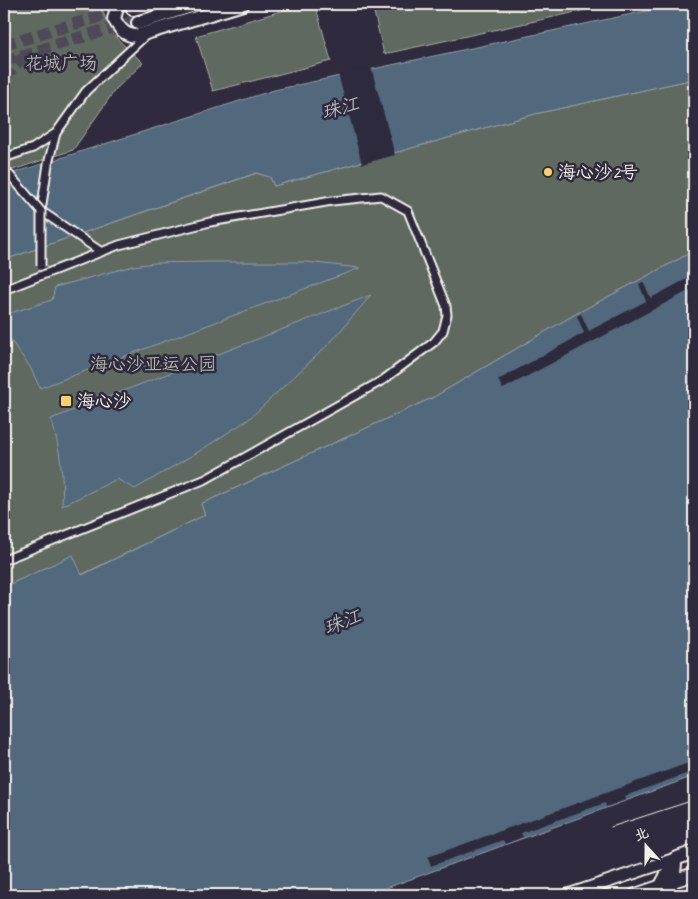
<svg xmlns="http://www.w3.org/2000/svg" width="698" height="899" font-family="Caveat,'LXGW WenKai TC',sans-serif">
	<rect width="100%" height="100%" fill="#2f2a3d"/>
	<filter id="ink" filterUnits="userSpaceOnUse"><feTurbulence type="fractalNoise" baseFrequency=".02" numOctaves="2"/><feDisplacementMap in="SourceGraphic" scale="10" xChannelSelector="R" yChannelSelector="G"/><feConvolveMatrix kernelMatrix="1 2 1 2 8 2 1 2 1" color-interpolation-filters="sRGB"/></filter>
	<g filter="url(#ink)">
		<g fill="#5e695e" stroke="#a9ada3">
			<path d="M4,4H100L111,33L143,63L115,90L73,150L4,173Z"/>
			<path d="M305,4H315L331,61L213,91L196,36Z"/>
			<path d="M372,4H613L384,54Z"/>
			<path d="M694,79V251L574,315L432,398L201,504L205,515L81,575L72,556L4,587V260L257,173L270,177L274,186L535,114Z"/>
		</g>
		<g fill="#51687d" stroke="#929fa8">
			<path d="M679,4H694V79L535,114L274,186L270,177L256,173L4,260V176L274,90Z"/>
			<path d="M694,251V776L367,895H4V587L73,555L82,575L205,515L201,504L432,398L574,315Z"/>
			<path d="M209,262H306L360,268L40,388L30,367L4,331V315L52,300L55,287L133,266L154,263Z"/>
			<path d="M371,295L330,343L249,419L198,452L135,489L117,479L62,506C64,475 60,448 51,419Z"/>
		</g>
		<g fill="#2f2a3d">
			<path d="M371,67L395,155L362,164L338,74Z"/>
			<path d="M694,275V288L503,389L498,380L584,333L577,316L581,314L589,331L646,301L639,284L643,282L651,298Z"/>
			<path d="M694,761V771L625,796L626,800L606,807L605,803L521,833L523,837L505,844L503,840L431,866L428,857Z"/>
		</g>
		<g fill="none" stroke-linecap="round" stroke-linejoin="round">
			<g stroke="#4d4857" stroke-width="12" stroke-dasharray="12 6" stroke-linecap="butt">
				<path d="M4,45L141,4"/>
				<path d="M4,61L147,17"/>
				<path d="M4,78L19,61L26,57"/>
			</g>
			<defs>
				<g id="pedestrian">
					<path d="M56,133L48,164L41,211L100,251"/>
					<path d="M4,158L33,148L56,133L86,91L144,37"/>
					<path d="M4,290L119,245L210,222L332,201L381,196L408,211L446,306L447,315L443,331L434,342L383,380L206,479L4,560"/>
				</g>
				<g id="tertiary">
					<path d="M568,895L675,859"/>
					<path d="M634,895L666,884"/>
				</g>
				<g id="secondary">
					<path d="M118,4L114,19C120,29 124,35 136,36L243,4"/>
					<path d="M133,9L151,4"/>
					<path d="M138,23L197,4"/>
					<path d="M675,859L694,852"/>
					<path d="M673,881L694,874"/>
					<path d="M656,895L675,859"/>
					<path d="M667,895L673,881L675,864"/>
				</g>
			</defs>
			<use href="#pedestrian" stroke="#f4f1e8" stroke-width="11"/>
			<use href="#tertiary" stroke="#f4f1e8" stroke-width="15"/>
			<use href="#secondary" stroke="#f4f1e8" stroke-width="16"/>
			<use href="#pedestrian" stroke="#2f2a3d" stroke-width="7"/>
			<use href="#tertiary" stroke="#2f2a3d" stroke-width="11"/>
			<use href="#secondary" stroke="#2f2a3d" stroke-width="12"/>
			<path stroke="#f4f1e8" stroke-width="1" d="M611,827L694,800"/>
			<defs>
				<path id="pedestrian-bridge" d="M7,172L41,211V266"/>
			</defs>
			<use href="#pedestrian-bridge" stroke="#f4f1e8" stroke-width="11" stroke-linecap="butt"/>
			<use href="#pedestrian-bridge" stroke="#2f2a3d" stroke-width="7"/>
		</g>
	</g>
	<g fill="#ffd166" stroke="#2f2a3d" stroke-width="2">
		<circle cx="548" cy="172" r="5"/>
		<rect x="60" y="395" width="12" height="12" rx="2.5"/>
	</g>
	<g text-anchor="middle" stroke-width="5" stroke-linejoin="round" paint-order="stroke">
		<g font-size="18" fill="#b0b4aa" stroke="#2f2a3d">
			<text x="61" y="69">花城广场</text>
			<text x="153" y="370">海心沙亚运公园</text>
		</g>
		<g font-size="18" fill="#f4f1e8" stroke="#2f2a3d" text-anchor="start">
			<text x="558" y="178">海心沙2号</text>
			<text x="77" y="407">海心沙</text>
		</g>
		<g font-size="19" font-style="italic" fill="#b3babd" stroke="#2f2a3d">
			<text transform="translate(340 107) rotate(-15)" y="7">珠江</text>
			<text transform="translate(342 621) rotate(-21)" y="7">珠江</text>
		</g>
	</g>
	<rect width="698" height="899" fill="none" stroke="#2f2a3d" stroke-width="20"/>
	<rect x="10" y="10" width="678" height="879" fill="none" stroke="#f4f1e8" stroke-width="2" filter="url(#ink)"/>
	<g transform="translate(646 846) rotate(339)" stroke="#2f2a3d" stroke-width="4" paint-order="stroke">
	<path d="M0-4L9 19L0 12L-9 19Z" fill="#f4f1e8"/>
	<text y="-8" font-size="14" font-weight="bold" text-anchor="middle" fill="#f4f1e8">北</text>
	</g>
</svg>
